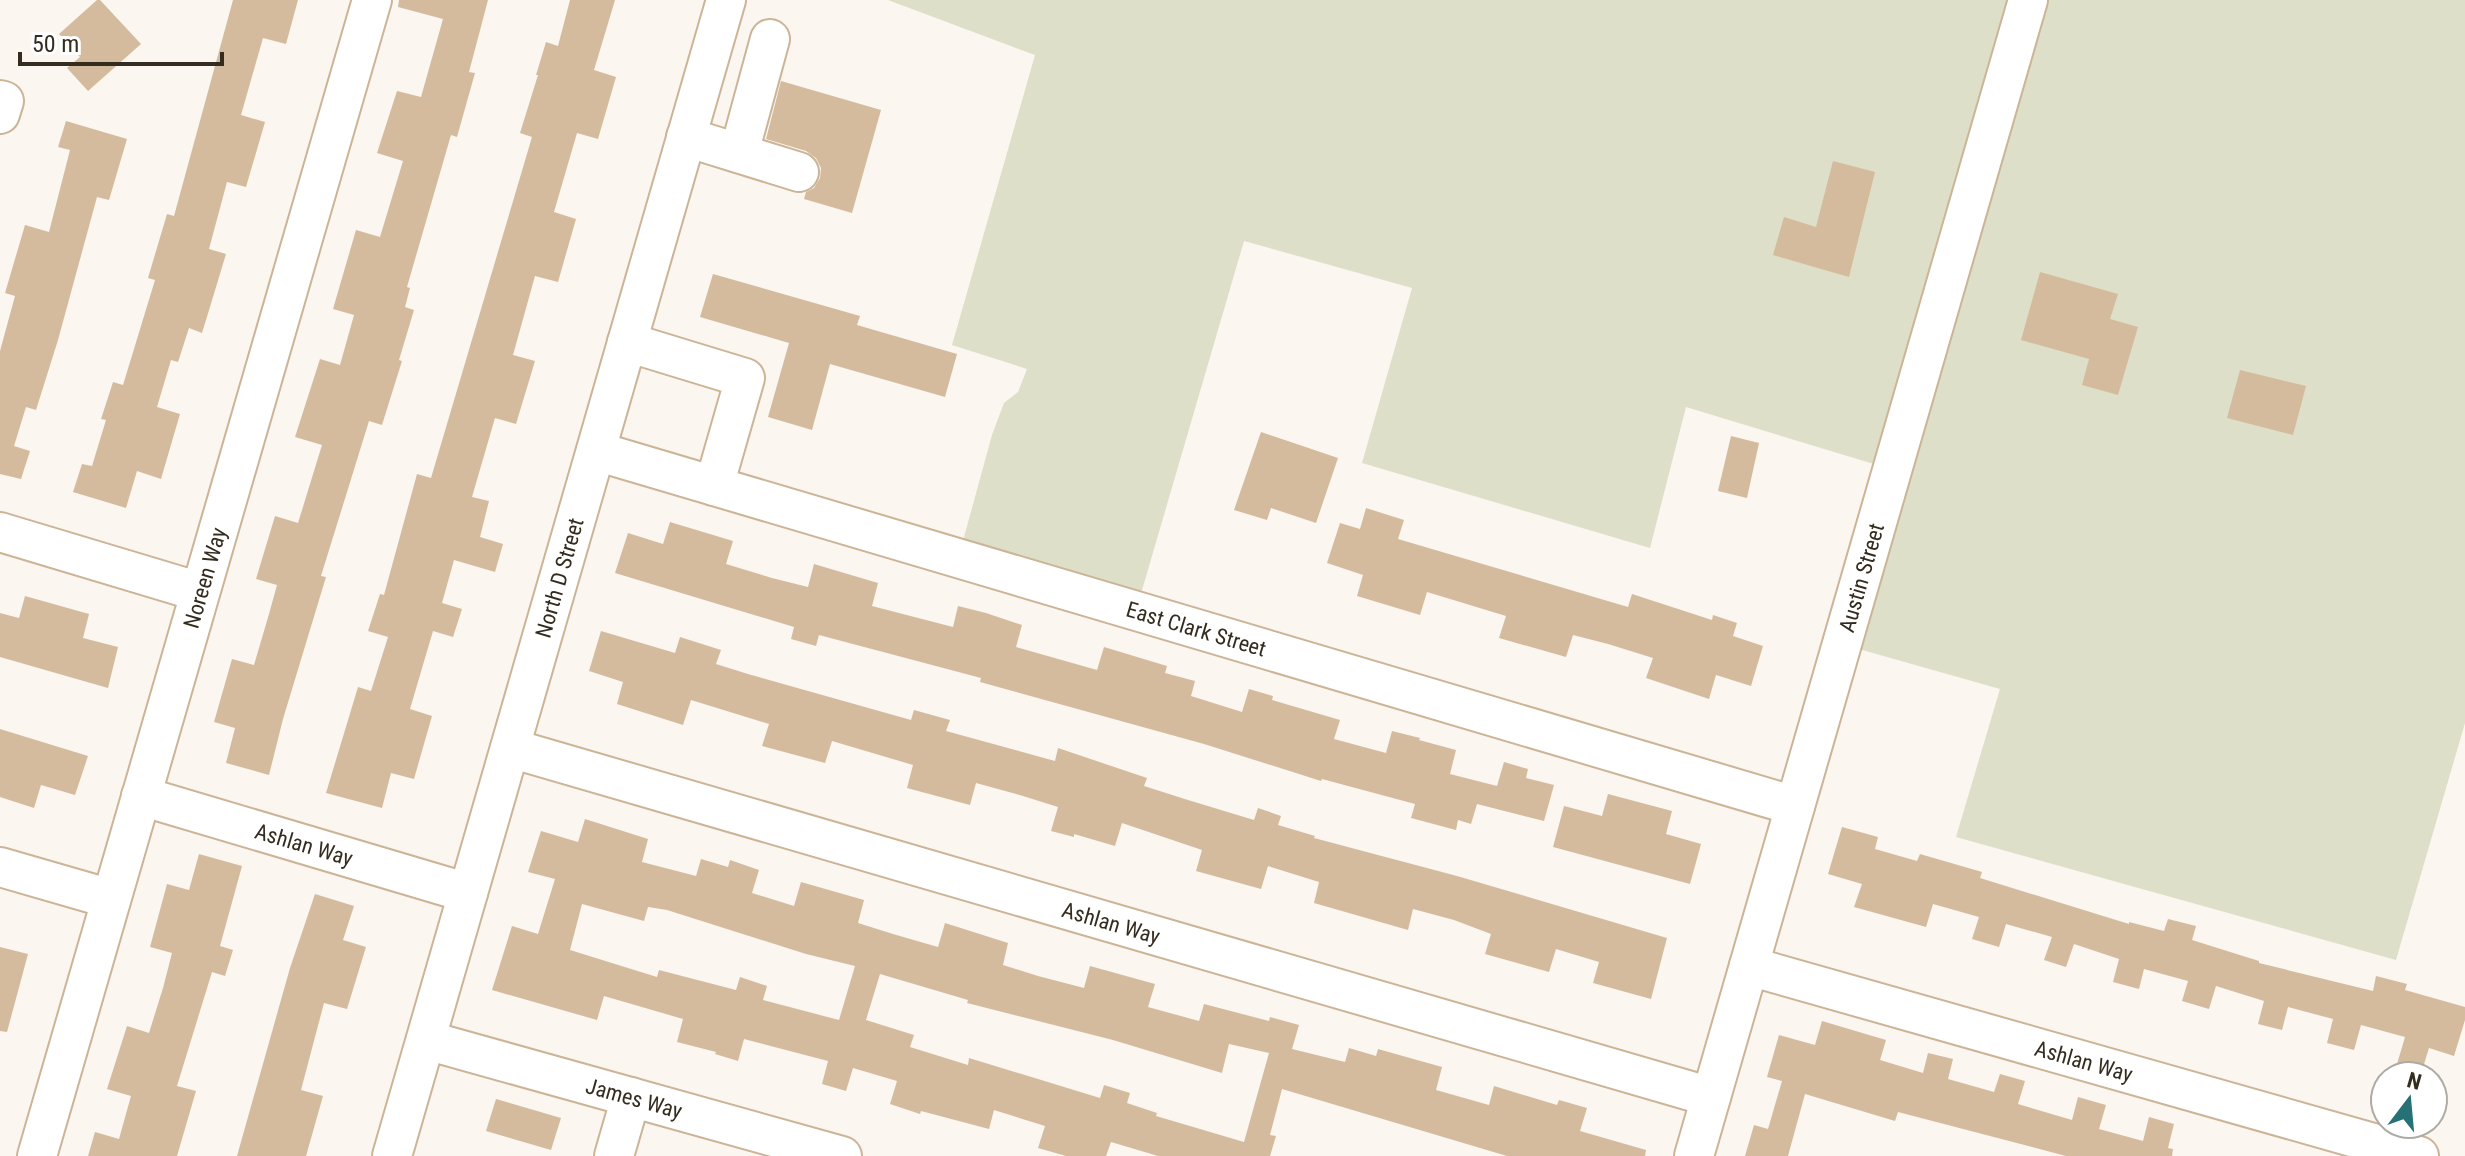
<svg xmlns="http://www.w3.org/2000/svg" width="2465" height="1156" font-family="'Roboto Condensed',sans-serif">
	<rect width="100%" height="100%" fill="#fbf6f0"/>
	<path fill="#dddfc8" d="M888,0H2465V723L2396,960L1956,837L2000,689L1827,640L1877,465L1686,407L1650,548L1362,463L1412,288L1244,241L1133,621L955,570L992,435L1004,403L1018,392L1027,369L952,345L1035,55Z"/>
	<g fill="#d4bb9e" fill-rule="evenodd">
		<path d="M97,0H100L141,44L88,91L67,68L80,57L59,34Z"/>
		<path d="M233,0H298L286,44L263,38L241,115L265,122L246,187L227,182L209,249L226,254L213,297L202,333L189,328L178,362L171,360L157,407L180,414L161,479L137,471L126,508L73,492L82,464L92,466L106,420L101,419L113,382L123,385L155,280L148,278L167,214L174,216Z"/>
		<path d="M399,0H488L469,72L475,73L457,137L451,135L407,287L410,288L405,307L414,310L399,360L402,361L382,425L369,421L321,576L326,577L283,719L269,775L226,763L235,728L214,722L232,659L254,665L269,614L277,585L256,579L275,516L298,523L322,445L295,437L320,359L340,365L354,315L333,309L356,230L380,237L403,161L377,153L397,91L421,97L443,19L398,7Z"/>
		<path d="M570,0H615L594,70L616,77L598,139L577,133L554,212L576,219L558,282L535,276L513,355L535,361L516,424L495,418L472,497L489,501L480,537L503,544L495,572L454,560L442,603L462,609L453,637L433,631L410,709L432,716L414,779L391,773L382,808L326,793L358,687L371,691L388,637L368,631L380,594L384,595L417,474L431,478L532,137L520,133L538,75H536L546,42L558,46Z"/>
		<path d="M781,81L881,110L852,213L804,199L806,192L814,188L820,178L821,168L816,158L806,151L766,139Z"/>
		<path d="M66,121L127,139L109,200L97,197L58,340L36,410L26,407L14,446L30,451L21,479L0,474V351L15,296L5,293L25,225L49,232L70,150L58,147Z"/>
		<path d="M1833,161L1875,172L1849,277L1773,255L1784,217L1816,227Z"/>
		<path d="M2040,272L2118,294L2110,319L2138,327L2118,395L2082,385L2089,359L2021,340Z"/>
		<path d="M713,274L860,316L857,325L957,354L945,397L830,364L812,430L768,417L789,343L700,317Z"/>
		<path d="M2240,370L2306,386L2293,435L2227,418Z"/>
		<path d="M1261,432L1338,458L1316,523L1271,508L1267,520L1234,510Z"/>
		<path d="M1731,436L1759,443L1747,498L1718,491Z"/>
		<path d="M1366,508L1404,520L1398,539L1628,607L1632,594L1712,620L1713,615L1737,623L1733,636L1763,646L1751,686L1716,675L1709,699L1646,678L1653,658L1608,644L1573,635L1566,657L1499,638L1506,616L1427,592L1420,615L1357,596L1363,575L1327,563L1340,523L1360,529Z"/>
		<path d="M670,522L733,541L726,564L772,578L808,587L814,564L878,583L872,606L953,627L958,606L986,613L1022,625L1016,647L1097,670L1104,647L1167,666L1165,673L1195,681L1191,696L1242,712L1249,689L1273,696L1272,700L1340,720L1334,739L1386,753L1392,731L1420,738L1419,740L1456,750L1450,774L1497,786L1504,762L1528,769L1526,778L1554,785L1544,821L1477,804L1471,824L1458,820L1456,830L1411,818L1415,804L1322,779L1321,781L1204,744L980,682L981,678L819,635L816,646L791,639L794,627L615,573L628,533L663,544Z"/>
		<path d="M25,596L89,614L83,638L118,647L108,688L0,657V613L19,618Z"/>
		<path d="M601,631L675,653L680,637L721,650L716,664L748,674L911,720L914,710L950,720L946,731L1055,761L1058,748L1147,778L1144,786L1188,800L1254,820L1258,808L1281,816L1278,825L1315,836L1314,838L1457,876L1667,938L1651,999L1593,983L1599,962L1556,949L1549,972L1485,954L1491,934L1454,920L1413,909L1408,930L1314,903L1319,882L1268,866L1261,889L1196,871L1202,850L1122,823L1115,846L1074,834V837L1051,831L1058,807L1023,796L976,783L970,805L907,788L913,765L832,741L825,763L762,746L769,724L691,700L683,725L617,704L623,682L589,671Z"/>
		<path d="M0,729L88,756L75,795L41,785L34,808L0,797Z"/>
		<path d="M1608,794L1672,811L1666,834L1701,844L1690,884L1553,847L1564,806L1602,816Z"/>
		<path d="M585,819L648,839L642,862L696,876L701,859L728,867L730,860L759,870L752,893L794,906L801,882L864,900L858,923L893,934L938,947L945,923L1008,943L1003,965L1038,976L1084,988L1090,966L1155,984L1148,1007L1199,1021L1204,1004L1269,1021L1270,1017L1299,1025L1292,1049L1345,1062L1349,1048L1376,1056L1378,1049L1442,1067L1436,1090L1489,1105L1494,1086L1557,1105L1559,1100L1587,1108L1580,1131L1646,1150L1645,1156H1507L1282,1089L1270,1135L1276,1136L1270,1156H1158L1111,1142L1106,1156H1066L1038,1148L1045,1126L994,1110L989,1129L921,1111L920,1114L890,1104L897,1081L853,1068L846,1091L822,1084L828,1061L744,1039L738,1061L715,1054L716,1052L677,1042L683,1019L604,996L597,1020L492,990L512,926L538,934L555,879L528,872L541,831L578,842ZM582,904L644,921L648,907L667,910L806,954L855,966L839,1020L763,1000L767,986L740,977L736,990L659,970L657,977L570,950ZM880,974L968,1000L967,1003L1113,1040L1222,1073L1229,1044L1269,1053L1244,1142L1156,1116L1157,1113L1127,1103L1130,1093L1104,1085L1100,1098L969,1058L968,1065L910,1047L914,1035L866,1020Z"/>
		<path d="M1842,827L1878,837L1875,849L1917,861L1920,854L1982,872L1980,878L2129,924V922L2164,931L2168,919L2196,926L2192,940L2259,961V963L2373,991L2376,976L2407,984L2405,990L2465,1007V1020L2454,1056L2429,1048L2422,1071L2397,1064L2405,1037L2361,1025L2354,1050L2327,1043L2333,1019L2288,1007L2282,1030L2258,1024L2264,1001L2216,986L2209,1009L2182,1001L2188,981L2144,969L2139,989L2113,982L2119,959L2074,944L2066,967L2044,960L2052,937L2006,924L1999,947L1972,939L1979,917L1933,904L1926,927L1854,907L1862,884L1828,874Z"/>
		<path d="M199,854L242,866L220,946L233,950L225,976L212,972L177,1086L196,1091L177,1156H88L95,1132L119,1139L131,1096L107,1089L127,1026L149,1033L163,988L172,953L150,947L167,884L189,890Z"/>
		<path d="M315,894L354,906L343,940L366,947L347,1009L324,1003L301,1090L323,1096L310,1142L306,1156H237L290,968Z"/>
		<path d="M0,947L28,954L7,1032L0,1031Z"/>
		<path d="M1822,1021L1886,1040L1880,1060L1923,1073L1928,1053L1953,1059L1948,1079L1994,1092L2000,1074L2025,1081L2018,1104L2072,1120L2078,1097L2106,1105L2099,1129L2143,1141L2149,1117L2174,1124L2168,1148L2173,1149L2172,1156H2066L1898,1112L1895,1121L1805,1094L1788,1156H1745L1754,1125L1768,1129L1782,1081L1767,1077L1779,1035L1815,1045Z"/>
		<path d="M496,1099L561,1118L551,1150L486,1131Z"/>
	</g>
	<g fill="none" stroke-linecap="round" stroke-linejoin="round">
		<defs>
			<g id="minor">
				<path d="M0,100L4,101L0,114"/>
				<path d="M686,137L799,172"/>
				<path d="M739,153L770,39"/>
				<path d="M627,342L745,378L714,486"/>
				<path id="s1" d="M596,451L1795,806"/>
				<path d="M0,532L200,592"/>
				<path id="s2" d="M510,748L1711,1097"/>
				<path id="s3" d="M141,796L468,893"/>
				<path d="M0,867L111,899"/>
				<path id="s4" d="M1749,966L2419,1156"/>
				<path id="s5" d="M426,1040L842,1156"/>
				<path id="s6" d="M37,1156L372,0"/>
				<path id="s7" d="M392,1156L726,0"/>
				<path d="M614,1156L631,1097"/>
				<path id="s8" d="M1694,1156L2028,0"/>
			</g>
		</defs>
		<use href="#minor" stroke="#ccb497" stroke-width="42"/>
		<use href="#minor" stroke="#fff" stroke-width="38"/>
	</g>
	<g text-anchor="middle" stroke-width="6" stroke-linejoin="round" paint-order="stroke">
		<g font-size="22" fill="#352c20" stroke="#fff">
			<text dy="8" stroke="none"><textPath href="#s6" startOffset="602">Noreen Way</textPath></text>
			<text dy="8" stroke="none"><textPath href="#s7" startOffset="602">North D Street</textPath></text>
			<text dy="8" stroke="none"><textPath href="#s8" startOffset="602">Austin Street</textPath></text>
			<text dy="8" stroke="none"><textPath href="#s1" startOffset="626">East Clark Street</textPath></text>
			<text dy="8" stroke="none"><textPath href="#s3" startOffset="170">Ashlan Way</textPath></text>
			<text dy="8" stroke="none"><textPath href="#s2" startOffset="626">Ashlan Way</textPath></text>
			<text dy="8" stroke="none"><textPath href="#s4" startOffset="348">Ashlan Way</textPath></text>
			<text dy="8" stroke="none"><textPath href="#s5" startOffset="216">James Way</textPath></text>
		</g>
	</g>
	<g transform="translate(2409 1100) rotate(16)"><circle r="38" fill="#ffffff" stroke="#aeaba6" stroke-width="2"/>
	<path d="M0-6L14 30L0 20L-14 30Z" fill="#267175"/>
	<text y="-12" font-size="22" font-weight="bold" text-anchor="middle" fill="#352c20">N</text>
	</g>
	<path d="M20 52v12h202v-12" fill="none" stroke="#352c20" stroke-width="4"/>
	<text x="32" y="52" font-size="24" fill="#352c20" stroke="#ffffff" stroke-width="6" paint-order="stroke">50 m</text>
</svg>
